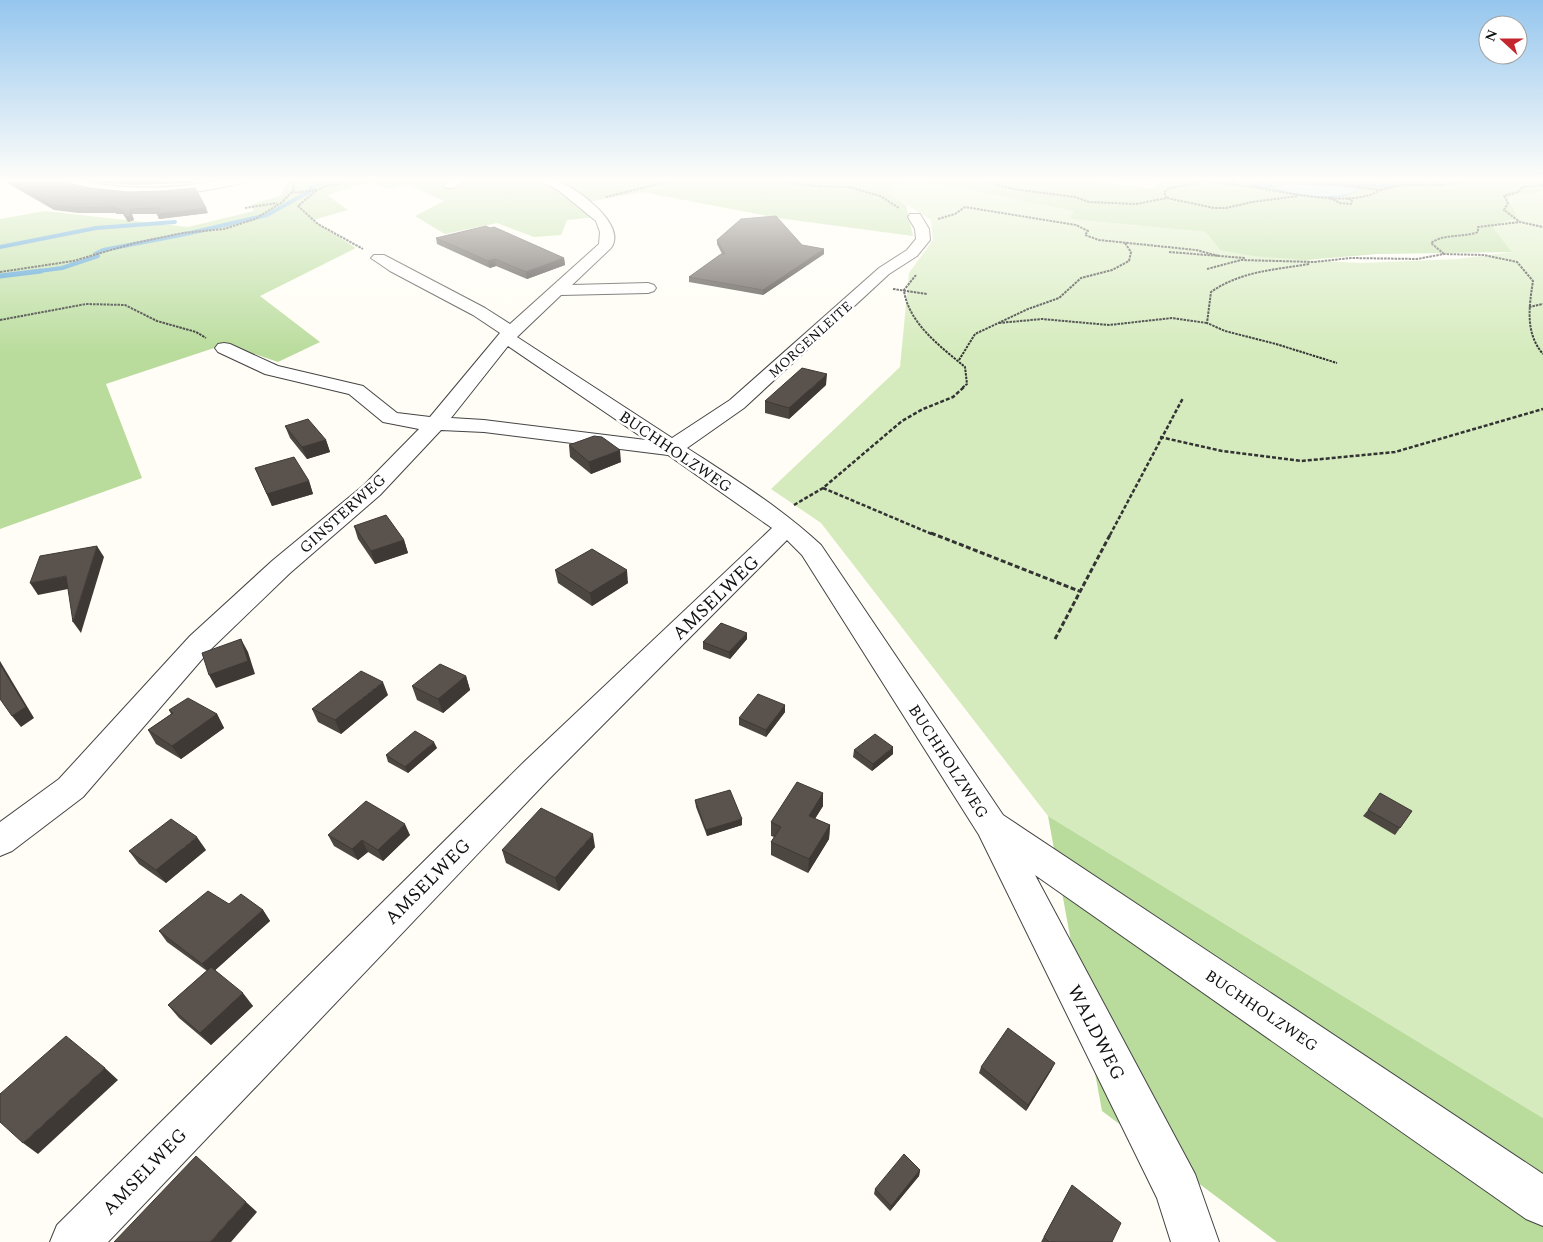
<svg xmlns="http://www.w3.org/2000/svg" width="1543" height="1242" font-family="Spectral,serif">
	<rect width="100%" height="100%" fill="#fffdf5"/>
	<path fill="#d5ebbd" d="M903,179H913L1075,211L1070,219L1206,232L1306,260L1361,263L1458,259L1512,252L1492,226L1513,205L1508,197L1543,191V1118L1048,816L821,523L771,489L900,367L909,273L933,240L931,220L889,193Z"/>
	<g fill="#b9dc9c" fill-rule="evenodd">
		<path d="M284,179H903L889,193L906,205L913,236L778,218L642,192L588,202L606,216L567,220L561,235L534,237L497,223L445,234L415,216L444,201L407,184L389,189L370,182L327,195L348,210L313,220L356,248L260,296L320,342L278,362L226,344L106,384L142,478L0,529V219L45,211L188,227L254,211L250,205L282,195L286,183Z"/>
		<path d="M913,179H1079L1154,189L1161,179H1543V191L1508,197L1517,217L1492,226L1512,252L1377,254L1306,260L1253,256L1220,250L1206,232L1070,219L1074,211ZM1289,184L1350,186L1332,196L1288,192L1274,185Z"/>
		<path d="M1048,816L1543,1118V1242H1277L1102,1111Z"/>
	</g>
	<path fill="#b9e0f7" stroke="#3f96cf" d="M1289,184L1350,186L1360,188C1356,191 1351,194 1346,195C1331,199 1283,196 1271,186Z"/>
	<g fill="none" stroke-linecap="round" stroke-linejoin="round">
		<g stroke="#3f96cf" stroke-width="4">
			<path d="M1191,179L1234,183"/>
			<path d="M1230,179L1390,186L1406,182L1449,179"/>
			<path d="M1253,185L1271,186"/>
			<path d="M0,247L96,228L175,222"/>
			<path d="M32,272L62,268L98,256L95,254L103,250L186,234L267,215L314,189L310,188L330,179"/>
		</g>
		<path stroke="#3f96cf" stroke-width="5" d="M0,276L41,271"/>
		<defs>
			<g id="minor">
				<path d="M69,179H81L82,181C114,188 147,189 179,186C203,184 225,178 249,179C244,185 231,185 224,187C173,197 123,199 73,187Z"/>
				<path d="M451,179H466L454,188H446L444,185Z"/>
				<path d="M537,179C543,179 550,178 556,180C575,187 628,224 611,248L572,285L648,283L654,285L656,288L654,291L648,293L561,295L517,337L672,438L730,400L879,268L907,250L916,239L915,229L908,217L910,214H920L929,229L930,240L917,256L889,274L744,408L687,448C733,478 780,507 821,545L1003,815L1543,1174V1226L1526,1219L1035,875L1195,1174L1219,1242H1171L1157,1198L979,835L802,555L787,540L548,780L108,1242H50L57,1225L524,762L772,528L668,455L484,432L441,430L380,495L290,573L210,650L83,797L12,851L0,856V822L59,779L190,636L272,561L364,485L419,429L383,422L349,394L265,374L218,352L215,348L218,344L224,343L230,344L278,366L363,386L397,413L430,417L500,333L473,315L390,271L371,258L374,255H384L485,308L510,324L599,244L600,232L596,221L558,190ZM508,346L646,440L484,420L451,418Z"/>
			</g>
		</defs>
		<use href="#minor" stroke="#444" stroke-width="2"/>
		<g stroke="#333" stroke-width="2" stroke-dasharray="2.5 1" stroke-linecap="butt">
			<path d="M765,179L813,186L849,187L880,196L899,208"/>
			<path d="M846,179L849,187"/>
			<path d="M974,179L1013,189L1075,197L1089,202L1136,204L1167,198L1164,192L1170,188L1198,183"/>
			<path d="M1182,179C1208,182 1233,184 1259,188C1290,193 1353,208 1380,190L1317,182L1209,179"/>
			<path d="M1424,179L1442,185L1463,181V179"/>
			<path d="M1543,185L1522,187L1518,192L1504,196L1508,203L1504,210L1520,222L1543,227"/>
			<path d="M332,186L354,179"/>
			<path d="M317,190L298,206L318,224L363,249"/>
			<path d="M1380,190L1403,185H1442"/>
			<path d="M291,193L317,190L343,179"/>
			<path d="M606,197L678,179"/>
			<path d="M1167,198L1214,208H1226L1252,202L1298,196"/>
			<path d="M1330,198L1340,203L1351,204L1352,201L1348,198"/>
			<path d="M283,201L293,191L295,179"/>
			<path d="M245,208L277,203"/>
			<path d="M938,219L955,214L965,207L1076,225L1088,231L1085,235L1099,240L1196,250L1219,256"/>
			<path d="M1169,252L1245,258"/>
			<path d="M1444,254L1431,243C1445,233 1462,238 1478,232V227L1520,222"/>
			<path d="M1309,264C1274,270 1241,271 1211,292L1207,323L1225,331L1276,344L1337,363"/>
			<path d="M1207,269L1241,260L1314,262L1351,258L1417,259L1444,254L1484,255L1517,262L1533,281C1529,307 1525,333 1543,354"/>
			<path d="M0,272L73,261L135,243L183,233L224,229L255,219L284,201"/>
			<path d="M916,275L904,290C908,323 941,347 965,367L967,384L962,388"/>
			<path d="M893,289L927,294"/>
			<path d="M1529,307L1543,304"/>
			<path d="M0,320L86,304L125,305L157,321L196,332L206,338"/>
			<path d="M999,323L1042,319L1109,325L1172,318L1207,323"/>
			<path d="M959,360L975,334L1028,309L1059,298L1081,278L1112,270L1129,261L1131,252L1125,243"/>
		</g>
		<g stroke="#333" stroke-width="2.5" stroke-dasharray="4 2" stroke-linecap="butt">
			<path d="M1160,437L1222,451L1301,461L1395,452L1543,409"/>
			<path d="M823,488L934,535"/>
			<path d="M794,505L823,488L902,421L923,409L953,397L964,387"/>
			<path d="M1110,535L1183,398"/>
		</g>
		<g stroke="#333" stroke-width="3" stroke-dasharray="5 2.5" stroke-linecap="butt">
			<path d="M931,533L1079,591"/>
			<path d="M1055,639L1111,533"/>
		</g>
		<use href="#minor" fill="#fff" fill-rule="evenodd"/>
	</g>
	<g fill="#4d4742">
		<path d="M7,179H68L67,180L69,183L208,213L159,219L157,214H132L134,220L128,222L123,214H116V213H79L54,210L9,184Z"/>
		<path d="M86,179H190L192,183L131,185L94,182Z"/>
		<path d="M436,238L564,258L565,265L527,279L496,266L490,268L437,244Z"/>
		<path d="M717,240L802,245L824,254L763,295L689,282V277L722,254L717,244Z"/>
		<path d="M826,385L789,419L765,413V401Z"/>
		<path d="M285,426L326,440L330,452L307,459L290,438Z"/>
		<path d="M569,445L621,462L591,474L570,457Z"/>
		<path d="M255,468L309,481L313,494L272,506Z"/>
		<path d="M354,526L404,540L408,553L375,564L358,539Z"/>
		<path d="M555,570L628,583L592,606L558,583Z"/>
		<path d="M747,639L730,659L703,649V642Z"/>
		<path d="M466,676L470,690L443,713L417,700L412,686Z"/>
		<path d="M388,695L341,734L318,722L312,709Z"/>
		<path d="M785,705V712L766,737L739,725V718Z"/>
		<path d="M169,710L217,714L224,728L181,759L156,744L148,730L171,714Z"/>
		<path d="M437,748L408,773L388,762L386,755Z"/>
		<path d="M854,750L893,754L872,771L853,757Z"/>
		<path d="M823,793V806L815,819L830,825L829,839L808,873L771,855V842L774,837L771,836V822Z"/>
		<path d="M695,800L742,819V825L707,836L696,807Z"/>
		<path d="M1368,810L1412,811L1395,835L1363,816Z"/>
		<path d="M328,835H410L383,861L368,852L358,860L334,846Z"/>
		<path d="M595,847L559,891L506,863L502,850Z"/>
		<path d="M206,850L166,883L139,864L129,851Z"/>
		<path d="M229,904L263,910L270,921L215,970L253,1006L211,1045L179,1018L168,1005L207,971L167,942L159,931Z"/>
		<path d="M981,1067L1052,1069L1026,1111L979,1073Z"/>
		<path d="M920,1170L919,1176L890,1211L874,1194L875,1189Z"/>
		<path d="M1069,1190L1112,1242H1041Z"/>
	</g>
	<g fill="#3f3936">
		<path d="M206,208L208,213L159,219L157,214Z"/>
		<path d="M130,209L134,220L128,222L126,217Z"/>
		<path d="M824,249V254L763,295V290Z"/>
		<path d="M564,258L565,265L527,279L526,272Z"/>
		<path d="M495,259L496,266L490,268L488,261Z"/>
		<path d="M827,374L826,385L789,419V408Z"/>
		<path d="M326,440L330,452L307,459L302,447Z"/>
		<path d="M620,450L621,462L591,474L589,462Z"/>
		<path d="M309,481L313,494L272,506L267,494Z"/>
		<path d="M404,540L408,553L375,564L371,551Z"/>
		<path d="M97,546L104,557L81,633L73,622Z"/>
		<path d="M627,570L628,583L592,606L590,593Z"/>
		<path d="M66,576L73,588L38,595L30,583Z"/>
		<path d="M747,633V639L730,659L729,652Z"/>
		<path d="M241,639L248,652L255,674L216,688L209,675Z"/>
		<path d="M0,661L34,718L21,727L12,716L0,664Z"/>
		<path d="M466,676L470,690L443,713L438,699Z"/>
		<path d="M383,682L388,695L341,734L335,720Z"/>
		<path d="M785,705V712L766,737V730Z"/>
		<path d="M217,714L224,728L181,759L172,746Z"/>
		<path d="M434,742L437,748L408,773L405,767Z"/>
		<path d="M893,747V754L872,771L873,764Z"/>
		<path d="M823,793V806L808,829L809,816Z"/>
		<path d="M742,819V825L707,836L706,830Z"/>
		<path d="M405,824L410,835L383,861L378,850Z"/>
		<path d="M830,825L829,839L808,873L809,859Z"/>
		<path d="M593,834L595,847L559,891L555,878Z"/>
		<path d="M197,837L206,850L166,883L156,870Z"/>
		<path d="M362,840L368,852L358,860L352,849Z"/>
		<path d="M263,910L270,921L211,974L202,964Z"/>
		<path d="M243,993L253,1006L211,1045L200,1033Z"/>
		<path d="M1055,1063L1052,1069L1026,1111L1028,1105Z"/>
		<path d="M105,1068L118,1080L38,1154L23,1143Z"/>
		<path d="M920,1170L919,1176L890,1211L891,1206Z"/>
		<path d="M246,1202L257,1212L231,1242H210Z"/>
	</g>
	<g fill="#5a524d" stroke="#3f3936">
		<path d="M7,179H67L69,183L89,188L127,192L165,191L195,188L206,208L157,214L160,208L130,209L131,215L126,217L121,209H114L116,207L76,208L51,205Z"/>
		<path d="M114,179H164L128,180Z"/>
		<path d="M776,216L802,245L824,249L763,290L689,277L721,254H725L717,240L741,219Z"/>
		<path d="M486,226L490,228L494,227L564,258L526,272L495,259L488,261L436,238Z"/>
		<path d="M802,368L827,374L789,408L765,401Z"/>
		<path d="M308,419L326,440L302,447L285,426Z"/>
		<path d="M594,436L602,437L620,450L589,462L569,445Z"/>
		<path d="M294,457L309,481L267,494L255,468Z"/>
		<path d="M386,515L404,540L371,551L354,526Z"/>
		<path d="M97,546L73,622L66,576L30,583L40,556Z"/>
		<path d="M592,549L627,570L590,593L555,570Z"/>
		<path d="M721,623L747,633L729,652L703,642Z"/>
		<path d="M241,639L248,661L209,675L202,653Z"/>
		<path d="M0,664L26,707L12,716L0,699Z"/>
		<path d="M440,664L466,676L438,699L412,686Z"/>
		<path d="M361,671L383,682L335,720L312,709Z"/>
		<path d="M758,694L785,705L766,730L739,718Z"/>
		<path d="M188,698L217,714L172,746L148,730L173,713L169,710Z"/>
		<path d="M415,731L434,742L405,767L386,755Z"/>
		<path d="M875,734L893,747L873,764L854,750Z"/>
		<path d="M797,782L823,793L809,816L830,825L809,859L771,842L781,827L771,822Z"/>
		<path d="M730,790L742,819L706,830L695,800Z"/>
		<path d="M1380,793L1412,811L1400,828L1368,810Z"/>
		<path d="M366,801L405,824L378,850L362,840L352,849L328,835Z"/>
		<path d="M541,808L593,834L555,878L502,850Z"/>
		<path d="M171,819L197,837L156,870L129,851Z"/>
		<path d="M208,891L229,904L241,894L263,910L202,964L159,931Z"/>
		<path d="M211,967L243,993L200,1033L168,1005Z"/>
		<path d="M1008,1028L1055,1063L1028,1105L981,1067Z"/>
		<path d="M66,1036L105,1068L23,1143L0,1122V1094Z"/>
		<path d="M904,1154L920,1170L891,1206L875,1189Z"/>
		<path d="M196,1156L246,1202L210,1242H114Z"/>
		<path d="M1072,1185L1121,1223L1112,1242H1049L1044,1237Z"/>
	</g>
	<linearGradient id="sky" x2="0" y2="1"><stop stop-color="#95c6ee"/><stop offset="0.51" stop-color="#fffefa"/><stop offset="1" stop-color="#fffefa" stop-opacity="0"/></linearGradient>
	<rect width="1543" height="353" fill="url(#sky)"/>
	<g text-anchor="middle" stroke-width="5" stroke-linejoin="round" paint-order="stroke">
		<g font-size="14" fill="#111" stroke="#fff">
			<text transform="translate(810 339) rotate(-42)" y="5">MORGENLEITE</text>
		</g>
		<g font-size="16" fill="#111" stroke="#fff">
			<text transform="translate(676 451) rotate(34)" y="6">BUCHHOLZWEG</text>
			<text transform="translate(342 513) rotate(-42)" y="6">GINSTERWEG</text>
			<text transform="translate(949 761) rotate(57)" y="6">BUCHHOLZWEG</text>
			<text transform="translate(1262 1010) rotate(34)" y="6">BUCHHOLZWEG</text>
		</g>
		<g font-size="19" fill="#111" stroke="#fff">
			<text transform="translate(715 597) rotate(-44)" y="7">AMSELWEG</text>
			<text transform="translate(427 881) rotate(-45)" y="7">AMSELWEG</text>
			<text transform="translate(1097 1032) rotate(63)" y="7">WALDWEG</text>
			<text transform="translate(144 1171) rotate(-46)" y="7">AMSELWEG</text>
		</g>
	</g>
	<g transform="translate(1503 40) rotate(291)"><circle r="24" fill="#ffffff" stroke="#a0a0a0"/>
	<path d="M0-4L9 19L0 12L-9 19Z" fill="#c4262e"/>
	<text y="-8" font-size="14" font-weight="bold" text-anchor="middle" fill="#111111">N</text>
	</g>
</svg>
